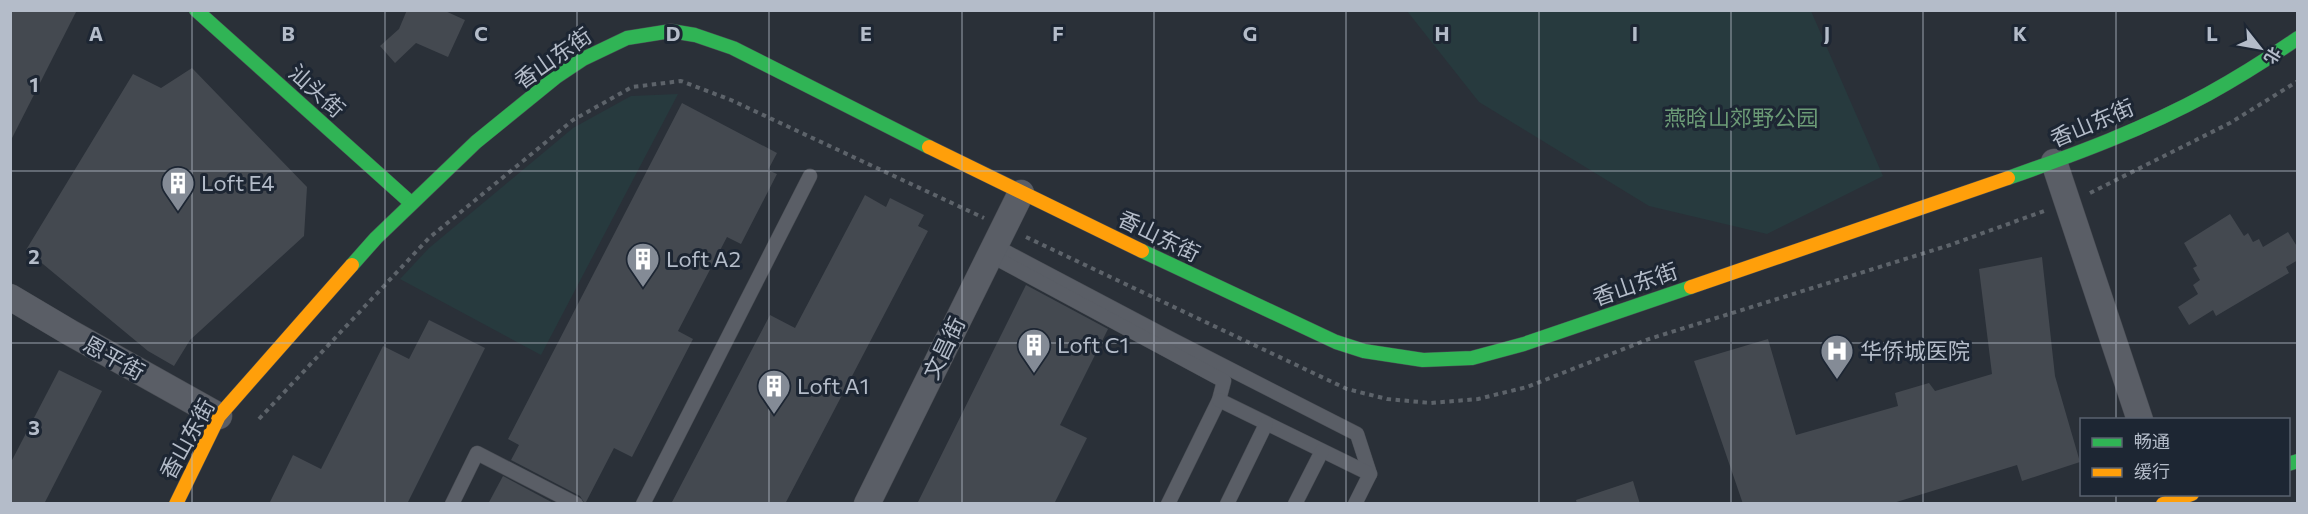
<svg xmlns="http://www.w3.org/2000/svg" width="2308" height="514" font-family="Commissioner,'Noto Sans SC',sans-serif">
	<rect width="100%" height="100%" fill="#2a3038"/>
	<g fill="#273a3e">
		<path d="M1407,11H1811L1883,176L1767,234L1649,206L1479,102Z"/>
		<path d="M678,94L541,355L400,279L429,248L573,128L631,96Z"/>
	</g>
	<g fill="#444950">
		<path d="M10,10H77L10,142Z"/>
		<path d="M407,10H443L465,20L448,57L416,43L395,63L380,46L399,29Z"/>
		<path d="M192,68L307,187L304,236L190,340L174,366L148,351L26,250L133,74L161,88Z"/>
		<path d="M682,103L777,153L768,170L777,174L741,244L727,237L678,331L693,339L632,457L614,448L585,504L580,496L511,460L519,445L508,439Z"/>
		<path d="M865,195L886,207L890,198L924,215L918,226L928,231L785,504H671L770,315L795,328Z"/>
		<path d="M2230,214L2244,236L2248,233L2253,242L2259,239L2263,247L2288,232L2298,248V260L2286,267L2289,273L2265,287L2216,316L2213,310L2189,325L2178,307L2198,294L2193,285L2200,280L2193,268L2197,266L2184,243Z"/>
		<path d="M2042,257L2055,376L2080,462L2022,481L2017,465L1890,504H1743L1694,361L1768,339L1796,435L1898,406L1895,393L1929,383L1935,391L1992,374L1979,269Z"/>
		<path d="M1026,285L1108,329L1060,425L1087,438L1054,504H917Z"/>
		<path d="M429,320L485,348L407,504H269L293,455L321,469L383,346L409,359Z"/>
		<path d="M59,370L102,391L44,504H10V464Z"/>
		<path d="M503,476L555,504H488Z"/>
		<path d="M1633,481L1640,504H1577L1576,500Z"/>
	</g>
	<g fill="none" stroke-linecap="round" stroke-linejoin="round">
		<defs>
			<g id="lane">
				<path d="M995,246L1171,339L1357,434L1370,474"/>
				<path d="M990,255L1224,381L1219,400L1168,504"/>
				<path d="M1219,400L1370,474L1355,504"/>
				<path d="M452,504L477,453L576,504"/>
				<path d="M643,504L810,176"/>
				<path d="M1227,504L1266,424"/>
				<path d="M1295,504L1322,451"/>
			</g>
			<g id="street">
				<path d="M2054,162L2140,420"/>
				<path d="M10,297L69,332L219,416"/>
				<path d="M867,504L1021,193"/>
			</g>
			<g id="fast">
				<path d="M196,10L411,203"/>
				<path d="M2008,178C2076,154 2144,129 2208,94C2239,77 2269,58 2298,38"/>
				<path d="M1142,251L1336,342L1364,351L1423,360L1472,358L1524,344L1691,287"/>
				<path d="M352,265L376,238L476,142L556,77L583,59L627,38L671,31L695,35L733,48L929,147"/>
				<path d="M2288,464L2298,461"/>
			</g>
			<g id="slow">
				<path d="M929,147L1142,251"/>
				<path d="M1691,287L2008,178"/>
				<path d="M176,504L219,416L352,265"/>
				<path d="M2163,504L2192,494"/>
			</g>
		</defs>
		<use href="#lane" stroke="#484c53" stroke-width="15"/>
		<use href="#street" stroke="#484c53" stroke-width="27"/>
		<use href="#fast" stroke="#484c53" stroke-width="15"/>
		<use href="#slow" stroke="#484c53" stroke-width="15"/>
		<g stroke="#5d636a" stroke-width="4" stroke-dasharray="4.5 4.5" stroke-linecap="butt">
			<path d="M2090,193L2230,123L2298,81"/>
			<path d="M1026,237L1347,389L1387,399L1431,403L1478,399L1527,387L1649,339L1950,245L2044,211"/>
			<path d="M259,419L429,238L573,120L632,87L681,81L731,100L984,218"/>
		</g>
		<use href="#lane" stroke="#5a5e66" stroke-width="14"/>
		<use href="#street" stroke="#5a5e66" stroke-width="26"/>
		<use href="#fast" stroke="#30b455" stroke-width="14"/>
		<use href="#slow" stroke="#ff9f0a" stroke-width="14"/>
	</g>
	<path fill="none" stroke="#b4bcc9" stroke-width="1.5" stroke-opacity="0.55" d="M192,10V504M385,10V504M577,10V504M769,10V504M962,10V504M1154,10V504M1346,10V504M1539,10V504M1731,10V504M1923,10V504M2116,10V420M10,171H2298M10,343H2298M2116,494V504"/>
	<defs>
		<symbol id="building-pin" viewBox="-11 -11 22 30"><path d="M0 17L-7.5 6A9.5 9.5 0 1 1 7.5 6Z" fill="#848b96" stroke="#1d2633"/><path d="M-4-6H4V6H1V3H-1V6H-4ZM-2.5-4.3h1.7v1.8h-1.7ZM.8-4.3h1.7v1.8H.8ZM-2.5-1h1.7V.8h-1.7ZM.8-1h1.7V.8H.8Z" fill="#fff"/></symbol>
		<symbol id="hospital-pin" viewBox="-11 -11 22 30"><path d="M0 17L-7.5 6A9.5 9.5 0 1 1 7.5 6Z" fill="#848b96" stroke="#1d2633"/><path d="M-5-5h3v3.5h4V-5h3V5h-3V1.5h-4V5h-3Z" fill="#fff"/></symbol>
	</defs>
	<g fill-rule="evenodd">
		<use href="#building-pin" x="159" y="164" width="38" height="52"/>
		<use href="#building-pin" x="624" y="240" width="38" height="52"/>
		<use href="#building-pin" x="1015" y="326" width="38" height="52"/>
		<use href="#hospital-pin" x="1818" y="332" width="38" height="52"/>
		<use href="#building-pin" x="755" y="367" width="38" height="52"/>
	</g>
	<g text-anchor="middle" stroke-width="6" stroke-linejoin="round" paint-order="stroke">
		<g font-size="22" fill="#b4bcc9" stroke="#1d2633">
			<text transform="translate(553 58) rotate(-35)" y="8">香山东街</text>
			<text transform="translate(317 91) rotate(42)" y="8">汕头街</text>
			<text transform="translate(2092 123) rotate(-23)" y="8">香山东街</text>
			<text transform="translate(1159 236) rotate(26)" y="8">香山东街</text>
			<text transform="translate(1635 284) rotate(-19)" y="8">香山东街</text>
			<text transform="translate(944 348) rotate(-64)" y="8">文昌街</text>
			<text transform="translate(114 358) rotate(29)" y="8">恩平街</text>
			<text transform="translate(187 439) rotate(-61)" y="8">香山东街</text>
		</g>
		<g font-size="22" fill="#6b9a76" stroke="#1d2633">
			<text x="1741" y="126">燕晗山郊野公园</text>
		</g>
		<g font-size="22" fill="#b4bcc9" stroke="#1d2633" text-anchor="start">
			<text x="201" y="191">Loft E4</text>
			<text x="666" y="267">Loft A2</text>
			<text x="1057" y="353">Loft C1</text>
			<text x="1860" y="359">华侨城医院</text>
			<text x="797" y="394">Loft A1</text>
		</g>
	</g>
	<g font-size="20" text-anchor="middle" font-weight="bold" fill="#b4bcc9" stroke="#1d2633" stroke-width="6" stroke-linejoin="round" paint-order="stroke">
		<text x="96" y="41">A</text>
		<text x="288" y="41">B</text>
		<text x="481" y="41">C</text>
		<text x="673" y="41">D</text>
		<text x="866" y="41">E</text>
		<text x="1058" y="41">F</text>
		<text x="1250" y="41">G</text>
		<text x="1442" y="41">H</text>
		<text x="1635" y="41">I</text>
		<text x="1827" y="41">J</text>
		<text x="2020" y="41">K</text>
		<text x="2212" y="41">L</text>
		<text x="34" y="92">1</text>
		<text x="34" y="264">2</text>
		<text x="34" y="435">3</text>
	</g>
	<rect width="2308" height="514" fill="none" stroke="#b4bcc9" stroke-width="24"/>
	<rect x="2080" y="418" width="210" height="78" fill="#1d2633" stroke="#59626f" stroke-width="1.5"/>
	<rect x="2092" y="438" width="30" height="9" fill="#30b455" stroke="#59626f" stroke-width="1.5"/>
	<text x="2134" y="448" font-size="18" fill="#b4bcc9">畅通</text>
	<rect x="2092" y="468" width="30" height="9" fill="#ff9f0a" stroke="#59626f" stroke-width="1.5"/>
	<text x="2134" y="478" font-size="18" fill="#b4bcc9">缓行</text>
	<g transform="translate(2260 48) rotate(121)" stroke="#1d2633" stroke-width="4.5" paint-order="stroke">
	<path d="M0-4.5L10 22L0 15L-10 22Z" fill="#b4bcc9"/>
	<text y="-9" font-size="16" font-weight="bold" text-anchor="middle" fill="#b4bcc9">北</text>
	</g>
</svg>
